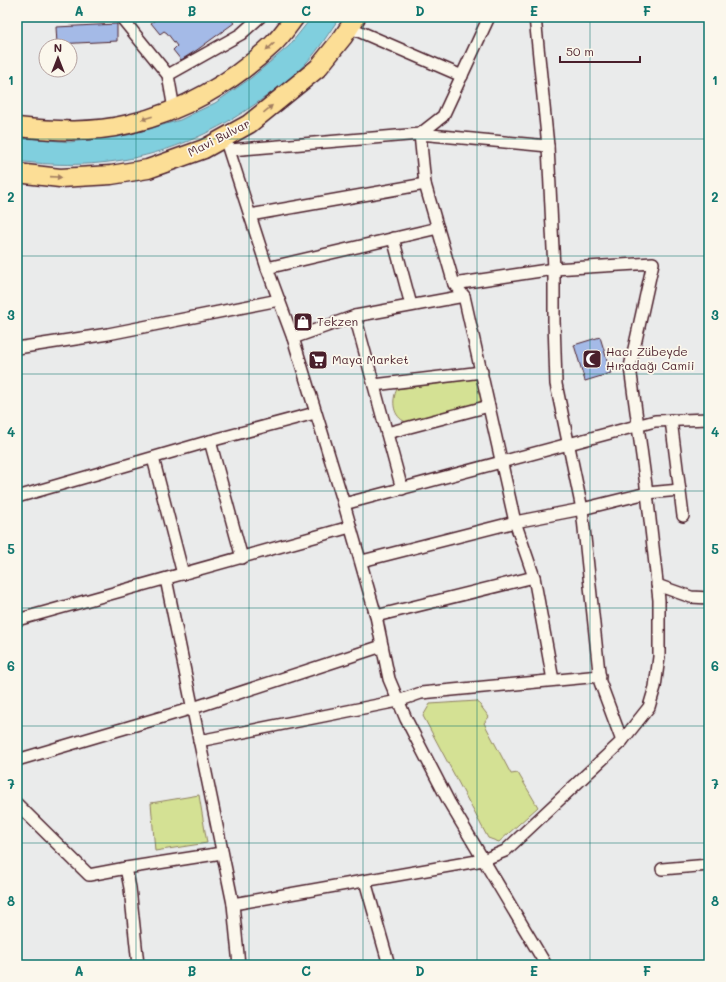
<svg xmlns="http://www.w3.org/2000/svg" width="726" height="982" font-family="Mali,sans-serif">
	<rect width="100%" height="100%" fill="#eaebeb"/>
	<filter id="ink" filterUnits="userSpaceOnUse"><feTurbulence type="fractalNoise" baseFrequency=".025" numOctaves="2"/><feDisplacementMap in="SourceGraphic" scale="8" xChannelSelector="R" yChannelSelector="G"/><feConvolveMatrix kernelMatrix="1 2 1 2 8 2 1 2 1" color-interpolation-filters="sRGB"/></filter>
	<g filter="url(#ink)">
		<g fill="#d4e194" stroke="#8f8060">
			<path d="M482,378L488,403L406,422C393,417 391,401 397,389Z"/>
			<path d="M477,701L489,717L484,723L511,774L518,773L538,807L499,842L488,838L423,716L430,704Z"/>
			<path d="M199,795L207,843L155,851L151,803Z"/>
		</g>
		<path fill="#80cfde" stroke="#6a8996" d="M312,17H340C329,32 319,50 306,63C293,77 277,89 261,100C186,154 109,173 17,161V137L70,142L128,135L180,120L215,103L251,78L289,46Z"/>
		<g fill="#a4bae7" stroke="#4a1f2b">
			<path d="M159,17H229L234,23L197,50L181,60L173,50L177,46L167,33L164,31L160,34L151,23Z"/>
			<path d="M117,24V41L57,44L56,27Z"/>
			<path d="M600,337L611,373L585,381L574,345Z"/>
		</g>
		<g fill="none" stroke-linecap="round" stroke-linejoin="round">
			<defs>
				<g id="minor">
					<path d="M121,17L168,75L174,109"/>
					<path d="M489,17L443,116L420,134L425,184L454,284L464,296L515,522L534,577L553,680"/>
					<path d="M349,27L462,76"/>
					<path d="M168,75L241,34L260,17"/>
					<path d="M225,138L267,268L293,338L344,504L376,616L389,679L406,719L449,802L546,965"/>
					<path d="M230,150L420,134L548,146"/>
					<path d="M250,215L425,184"/>
					<path d="M393,238L411,305"/>
					<path d="M267,268L438,228"/>
					<path d="M454,284L554,269V321L556,384L582,509L600,682L622,741"/>
					<path d="M355,316L402,489"/>
					<path d="M293,338L355,316L464,296"/>
					<path d="M17,348L108,334L279,300"/>
					<path d="M374,385L482,372"/>
					<path d="M671,420L683,516"/>
					<path d="M387,433L489,406"/>
					<path d="M210,441L242,558"/>
					<path d="M153,458L183,574"/>
					<path d="M17,497L210,441L315,413"/>
					<path d="M344,504L655,421L709,419"/>
					<path d="M362,561L515,522L582,509L647,493L680,490"/>
					<path d="M166,579L233,904L239,965"/>
					<path d="M657,585L691,597L709,598"/>
					<path d="M376,616L534,577"/>
					<path d="M17,620L350,527"/>
					<path d="M199,741L398,701L421,693L600,676"/>
					<path d="M17,760L193,708L382,646"/>
					<path d="M17,804L89,875L126,868L130,888L138,965"/>
					<path d="M126,868L222,853"/>
					<path d="M662,869L709,865"/>
					<path d="M365,881L389,965"/>
					<path d="M233,904L483,860L505,851L622,741L649,707L655,687L659,657V600L647,493L630,367L653,263L554,269L548,146L535,17"/>
				</g>
				<g id="primary">
					<path d="M17,127C54,131 93,133 129,124C182,112 233,82 272,45C281,37 288,26 295,17"/>
					<path d="M17,173L60,178L111,175L148,169L204,149L249,124L318,68L343,37L356,17"/>
				</g>
			</defs>
			<use href="#minor" stroke="#4a1f2b" stroke-width="14"/>
			<use href="#primary" stroke="#4a1f2b" stroke-width="21"/>
			<use href="#minor" stroke="#fbf7ec" stroke-width="11"/>
			<use href="#primary" stroke="#fcde96" stroke-width="18"/>
		</g>
		<defs><path id="oneway-solid" d="M-6-.8H1V-3.2L6.5 0L1 3.2V.8H-6Z"/></defs>
		<g fill="#a37e60">
			<use href="#oneway-solid" transform="translate(270 47) rotate(137)"/>
			<use href="#oneway-solid" transform="translate(268 109) rotate(-40)"/>
			<use href="#oneway-solid" transform="translate(147 118) rotate(162)"/>
			<use href="#oneway-solid" transform="translate(56 177) rotate(4)"/>
		</g>
	</g>
	<path fill="none" stroke="#0f766e" stroke-width="1" stroke-opacity="0.55" d="M136,17V965M249,17V965M363,17V965M477,17V965M590,17V965M17,139H709M17,256H709M17,374H709M17,491H709M17,608H709M17,726H709M17,843H709"/>
	<defs>
		<symbol id="shop-square" viewBox="-11 -11 22 22"><rect x="-9" y="-9" width="18" height="18" rx="4" fill="#4a1f2b" stroke="#fbf7ec"/><path d="M-5-2.5h2.3a2.7 3.5 0 0 1 5.4 0H5L5.5 6h-11ZM-1.5-2.5h3a1.5 2.3 0 0 0-3 0Z" fill="#fff"/></symbol>
		<symbol id="mosque-square" viewBox="-11 -11 22 22"><rect x="-9" y="-9" width="18" height="18" rx="4" fill="#4a1f2b" stroke="#fbf7ec"/><path d="M3.5-4.9A6 6 0 1 0 3.5 4.9A5 5 0 1 1 3.5-4.9Z" fill="#fff"/></symbol>
		<symbol id="supermarket-square" viewBox="-11 -11 22 22"><rect x="-9" y="-9" width="18" height="18" rx="4" fill="#4a1f2b" stroke="#fbf7ec"/><path d="M-6-5.5h2.5l.6 2H6L4.5 2H-2.5L-4.4-4H-6ZM-1.5 3.2a1.3 1.3 0 1 0 .1 0ZM3 3.2a1.3 1.3 0 1 0 .1 0Z" fill="#fff"/></symbol>
	</defs>
	<g fill-rule="evenodd">
		<use href="#shop-square" x="292" y="311" width="22" height="22"/>
		<use href="#mosque-square" x="581" y="348" width="22" height="22"/>
		<use href="#supermarket-square" x="307" y="349" width="22" height="22"/>
	</g>
	<g text-anchor="middle" stroke-width="3.5" stroke-linejoin="round" paint-order="stroke">
		<g font-size="12" fill="#4a1f2b" stroke="#fbf7ec">
			<text transform="translate(219 138) rotate(-27)" y="4">Mavi Bulvar</text>
		</g>
		<g font-size="12" fill="#4a1f2b" stroke="#fbf7ec" text-anchor="start">
			<text x="317" y="326">Tekzen</text>
			<text x="606" y="356">Hacı Zübeyde<tspan x="606" dy="14">Hıradağı Camii</tspan></text>
			<text x="332" y="364">Maya Market</text>
		</g>
	</g>
	<rect width="726" height="982" fill="none" stroke="#fbf7ec" stroke-width="44"/>
	<g transform="translate(58 58)"><circle r="19" fill="#fbf7ec" stroke="#b4a19f"/>
	<path d="M0-3L7 15L0 10L-7 15Z" fill="#4a1f2b"/>
	<text y="-6" font-size="11" font-weight="bold" text-anchor="middle" fill="#4a1f2b">N</text>
	</g>
	<path d="M560 56v6h80v-6" fill="none" stroke="#4a1f2b" stroke-width="2"/>
	<text x="566" y="56" font-size="12" fill="#4a1f2b" stroke="#fbf7ec" stroke-width="3" paint-order="stroke">50 m</text>
	<rect x="22" y="22" width="682" height="938" fill="none" stroke="#0f766e" stroke-width="1.5"/>
	<g font-size="13" text-anchor="middle" font-weight="bold" fill="#0f766e">
		<text x="79" y="16">A</text>
		<text x="192" y="16">B</text>
		<text x="306" y="16">C</text>
		<text x="420" y="16">D</text>
		<text x="534" y="16">E</text>
		<text x="647" y="16">F</text>
		<text x="11" y="85">1</text>
		<text x="715" y="85">1</text>
		<text x="11" y="202">2</text>
		<text x="715" y="202">2</text>
		<text x="11" y="320">3</text>
		<text x="715" y="320">3</text>
		<text x="11" y="437">4</text>
		<text x="715" y="437">4</text>
		<text x="11" y="554">5</text>
		<text x="715" y="554">5</text>
		<text x="11" y="671">6</text>
		<text x="715" y="671">6</text>
		<text x="11" y="789">7</text>
		<text x="715" y="789">7</text>
		<text x="11" y="906">8</text>
		<text x="715" y="906">8</text>
		<text x="79" y="976">A</text>
		<text x="192" y="976">B</text>
		<text x="306" y="976">C</text>
		<text x="420" y="976">D</text>
		<text x="534" y="976">E</text>
		<text x="647" y="976">F</text>
	</g>
</svg>
